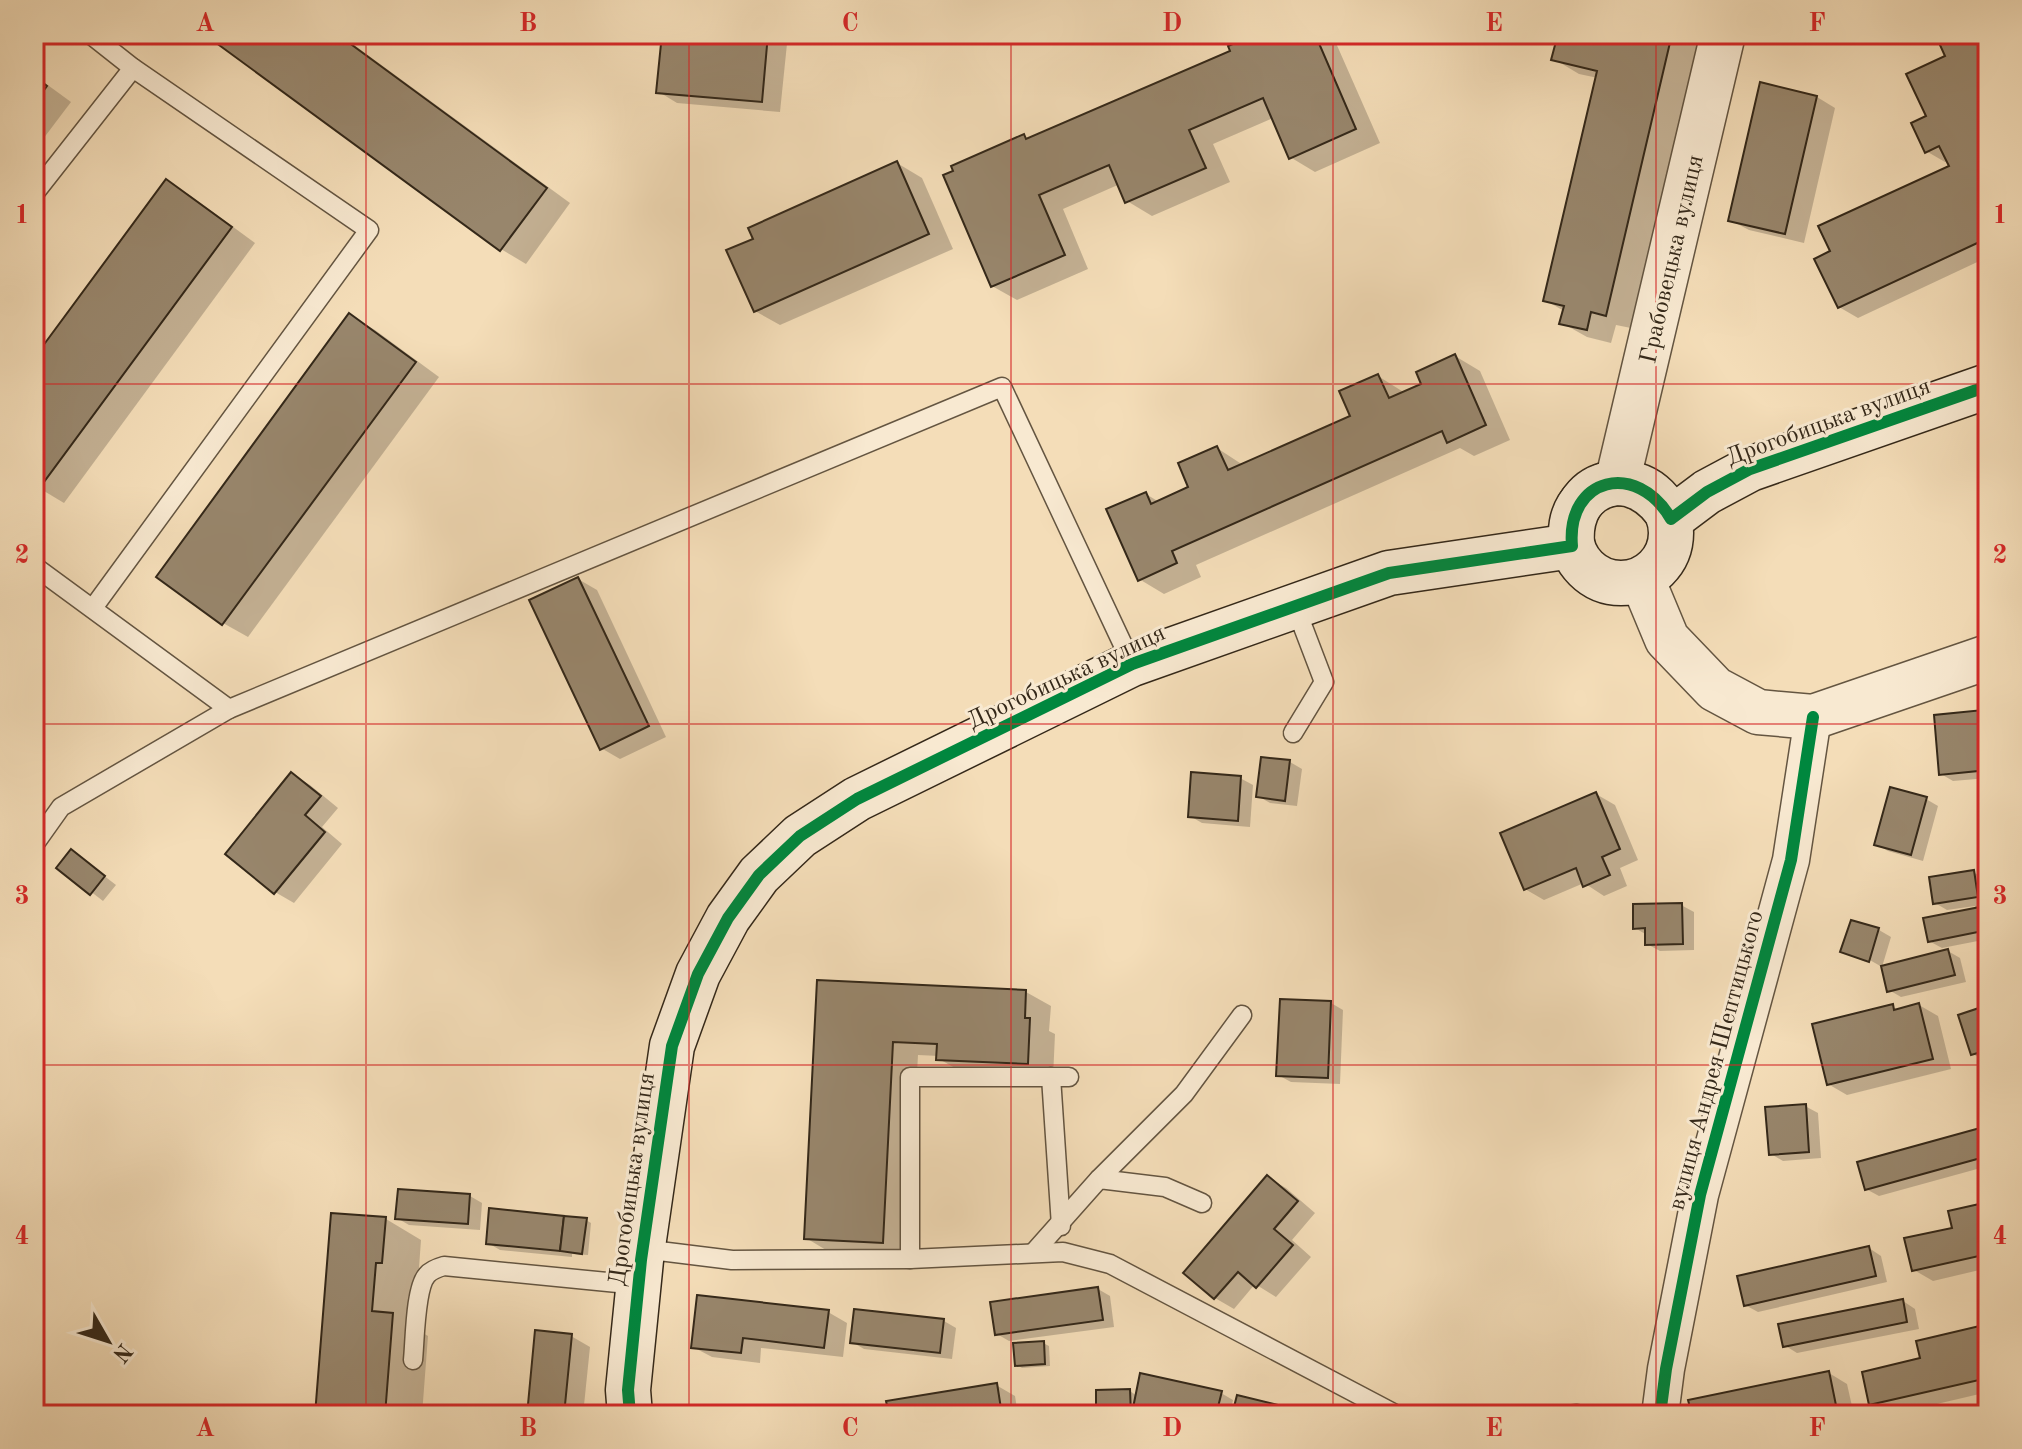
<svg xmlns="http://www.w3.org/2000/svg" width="2022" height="1449" font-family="'Old Standard TT',serif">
	<rect width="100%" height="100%" fill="#f4ddb8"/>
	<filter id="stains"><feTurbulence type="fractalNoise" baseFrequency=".0025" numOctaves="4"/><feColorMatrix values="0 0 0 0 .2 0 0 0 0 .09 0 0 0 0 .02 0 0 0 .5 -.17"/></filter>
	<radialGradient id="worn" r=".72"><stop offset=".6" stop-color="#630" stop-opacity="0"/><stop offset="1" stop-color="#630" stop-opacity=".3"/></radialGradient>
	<g fill="#0003">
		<path d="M207,34H339L570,203L526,264L501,249Z"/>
		<path d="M664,34H788L780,112L677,103L659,92Z"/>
		<path d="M956,34H1019L1018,39Z"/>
		<path d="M1261,34H1332L1380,143L1315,172L1290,157L1273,118L1213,144L1230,182L1152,216L1127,201L1120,184L1063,209L1088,269L1017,300L992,286L1024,136L1030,140L1233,52Z"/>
		<path d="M1560,34H1685L1698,41L1631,328L1616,325L1611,343L1587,337L1562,323L1564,311L1545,300L1598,78L1579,74L1554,59Z"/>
		<path d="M1937,34H1988V257L1858,318L1839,307L1833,252L1951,167L1948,161L1945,162L1926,151L1929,117L1947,57Z"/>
		<path d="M34,75L71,102L34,151Z"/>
		<path d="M1817,97L1835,108L1804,243L1749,230L1730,220Z"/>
		<path d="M897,163L922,178L953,249L780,325L755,311Z"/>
		<path d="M166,181L191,196L255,243L64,503L34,485V361Z"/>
		<path d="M350,316L375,330L439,377L248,637L223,623L159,576Z"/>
		<path d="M1455,356L1480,371L1510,440L1474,456L1460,448L1196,565L1201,577L1164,594L1139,579L1146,494L1159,502L1191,488L1217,448L1243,465L1352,417L1378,376L1405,393L1424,385Z"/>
		<path d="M578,579L597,590L666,737L620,759L601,748Z"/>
		<path d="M1982,712L1988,716V778L1953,781L1941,774Z"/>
		<path d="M1290,762L1302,769L1297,806L1270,803L1258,796Z"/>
		<path d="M292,774L310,785L338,808L322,827L342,844L294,903L275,892Z"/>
		<path d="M1240,778L1253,785L1250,827L1202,823L1190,816Z"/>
		<path d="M1596,794L1615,805L1638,860L1620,868L1627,886L1604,896L1584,883L1544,900L1525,889Z"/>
		<path d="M1926,799L1938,806L1923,861L1888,851L1876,844Z"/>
		<path d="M72,851L116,885L103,901L59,867Z"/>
		<path d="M1973,872L1985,879L1988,904L1980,905L1988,910V939L1942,948L1929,941L1976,909L1975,906L1947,910L1935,903Z"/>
		<path d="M1681,905L1694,912V950L1660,951L1647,944V935L1635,928Z"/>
		<path d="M1852,922L1879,930L1891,937L1882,967L1861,955L1859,958L1866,962L1842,952Z"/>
		<path d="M1948,951L1960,958L1966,982L1901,997L1889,990Z"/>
		<path d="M819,982L1026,992L1051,1006L1049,1031L1055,1034L1053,1078L964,1073L939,1059V1056L918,1055L907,1256L831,1253L806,1238Z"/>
		<path d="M1331,1003L1343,1010L1340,1084L1291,1082L1278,1075Z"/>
		<path d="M1919,1005L1938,1016L1951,1069L1847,1095L1828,1084L1892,1007L1899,1010Z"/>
		<path d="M1988,1007V1060L1985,1061L1973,1054Z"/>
		<path d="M1805,1106L1818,1113L1821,1158L1783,1161L1771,1154Z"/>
		<path d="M1980,1130L1988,1134V1166L1879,1196L1866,1189Z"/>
		<path d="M1267,1177L1286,1188L1315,1213L1292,1240L1311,1257L1276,1297L1255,1284L1234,1309L1215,1298L1186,1272Z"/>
		<path d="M470,1196L482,1203L480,1230L409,1225L397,1218Z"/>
		<path d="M1988,1204V1268L1933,1281L1914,1270L1954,1229Z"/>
		<path d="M386,1219L421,1240L418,1282H412L408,1324L428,1336L422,1415H317Z"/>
		<path d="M586,1220L591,1223L588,1255L572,1254V1257L500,1250L488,1243Z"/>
		<path d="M1869,1248L1881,1256L1887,1282L1758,1312L1745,1305Z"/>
		<path d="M1098,1289L1110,1296L1114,1327L1009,1341L997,1334Z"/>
		<path d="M1903,1301L1915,1309L1919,1329L1797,1353L1784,1345Z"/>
		<path d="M828,1312L847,1323L843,1357L761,1348L760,1363L712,1357L693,1347Z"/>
		<path d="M944,1321L956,1328L952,1359L864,1349L852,1342Z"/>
		<path d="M1988,1326V1392L1890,1415L1871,1404L1922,1360Z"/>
		<path d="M571,1336L590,1347L583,1415H529Z"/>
		<path d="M1043,1343L1049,1346L1050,1366L1022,1368L1017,1365Z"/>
		<path d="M1829,1373L1847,1384L1854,1415H1694Z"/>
		<path d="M996,1385L1015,1396L1018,1415H883Z"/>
		<path d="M1130,1391L1137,1396L1221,1393L1233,1400L1230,1415H1154L1142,1411L1143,1415H1098Z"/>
	</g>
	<g fill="#98866c" stroke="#342819" stroke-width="2">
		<path d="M204,34H337L547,188L500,251Z"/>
		<path d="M662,34H768L762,102L656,93Z"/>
		<path d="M1256,34H1315L1356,129L1289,159L1263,98L1189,130L1206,168L1125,203L1109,165L1039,195L1065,255L991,287L943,175L953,171L951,166L1024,134L1026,139L1230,51L1228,46Z"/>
		<path d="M1558,34H1672L1606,316L1591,312L1587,330L1559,324L1564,306L1543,301L1597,71L1551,60Z"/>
		<path d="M1935,34H1988V238L1838,308L1814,259L1830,251L1818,226L1949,166L1939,146L1925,153L1911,123L1926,116L1906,74L1945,56Z"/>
		<path d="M34,76L47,86L34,104Z"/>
		<path d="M1760,82L1817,96L1785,234L1728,221Z"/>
		<path d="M897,161L929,234L754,312L726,250L753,239L748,228Z"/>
		<path d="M166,179L232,227L38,490L34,487V358Z"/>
		<path d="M349,313L416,362L222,625L156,577Z"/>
		<path d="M1455,354L1486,425L1447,443L1442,431L1172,551L1177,563L1138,581L1106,509L1146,492L1151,504L1188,487L1178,463L1217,446L1228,470L1350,416L1339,391L1378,374L1389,398L1421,384L1416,372Z"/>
		<path d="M578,577L649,726L600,750L529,600Z"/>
		<path d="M1983,710L1988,770L1939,775L1934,715Z"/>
		<path d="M1261,757L1290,760L1285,801L1256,797Z"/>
		<path d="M291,772L321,796L305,815L325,832L274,894L225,854Z"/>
		<path d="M1191,772L1241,776L1238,821L1188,817Z"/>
		<path d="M1890,787L1927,797L1911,855L1874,845Z"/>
		<path d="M1596,792L1620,849L1602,857L1610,875L1583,887L1576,868L1524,890L1500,833Z"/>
		<path d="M71,849L105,876L90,895L56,868Z"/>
		<path d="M1974,870L1978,897L1933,904L1929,877Z"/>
		<path d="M1682,903L1683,944L1645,945V928L1633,929V904Z"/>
		<path d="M1985,906L1988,930L1928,942L1923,918Z"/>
		<path d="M1851,920L1879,928L1869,962L1840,952Z"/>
		<path d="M1948,949L1955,975L1887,992L1881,966Z"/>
		<path d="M817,980L1026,990L1025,1018H1030L1028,1064L936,1060L937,1044L893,1042L883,1243L804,1239Z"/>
		<path d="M1280,999L1331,1001L1328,1078L1276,1076Z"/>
		<path d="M1919,1003L1933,1059L1827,1085L1812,1024L1893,1004L1894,1010Z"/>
		<path d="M1988,1005V1050L1971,1055L1958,1015Z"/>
		<path d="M1806,1104L1809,1152L1769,1155L1765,1107Z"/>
		<path d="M1980,1128L1988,1156L1865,1190L1857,1162Z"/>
		<path d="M1267,1175L1298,1201L1274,1229L1293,1245L1256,1288L1238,1272L1214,1299L1183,1273Z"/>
		<path d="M398,1189L470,1194L468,1224L395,1219Z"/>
		<path d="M1988,1202V1254L1912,1271L1904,1238L1952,1228L1948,1211Z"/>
		<path d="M489,1208L564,1216L560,1251L486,1244Z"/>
		<path d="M331,1213L386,1217L382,1263H376L372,1311L393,1313L385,1415H315Z"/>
		<path d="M564,1216L587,1218L582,1254L560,1251Z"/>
		<path d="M1869,1246L1876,1276L1744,1306L1737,1276Z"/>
		<path d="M1098,1287L1103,1320L995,1335L990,1302Z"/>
		<path d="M697,1295L829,1310L824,1348L743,1338L741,1353L691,1348Z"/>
		<path d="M1903,1299L1907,1322L1783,1347L1778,1324Z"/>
		<path d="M854,1309L944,1319L940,1353L850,1343Z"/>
		<path d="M1988,1324V1378L1869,1405L1862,1372L1920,1358L1916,1341Z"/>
		<path d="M535,1330L572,1334L564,1415H527Z"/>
		<path d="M1044,1341L1045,1364L1015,1366L1013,1343Z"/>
		<path d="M1829,1371L1838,1415H1692L1688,1400Z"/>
		<path d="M1140,1373L1222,1391L1216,1415H1168L1133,1408Z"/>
		<path d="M997,1383L1002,1415H881L880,1411L888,1410L886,1401Z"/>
		<path d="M1130,1389L1131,1415H1096V1390Z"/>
		<path d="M1237,1395L1319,1415H1232Z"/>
	</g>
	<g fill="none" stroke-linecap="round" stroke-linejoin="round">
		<defs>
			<g id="service">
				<path d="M90,34L133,68L369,230L93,608"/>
				<path d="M34,194L133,68"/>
				<path d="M34,566L229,709"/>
				<path d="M1293,733L1324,682L1295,606"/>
				<path d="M34,845L61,807L229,709L1002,387L1132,664"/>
				<path d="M1051,1077L1061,1226"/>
				<path d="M1099,1179L1184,1094L1242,1015"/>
				<path d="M643,1249L732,1260L910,1259L1063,1252L1110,1264L1397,1415"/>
				<path d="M1035,1251L1099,1179L1165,1187L1202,1203"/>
				<path d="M910,1259V1077H1069"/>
				<path d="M413,1360C415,1341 415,1288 427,1275C431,1270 437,1268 444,1266L638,1285"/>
				<path d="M1567,1415L1577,1414"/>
			</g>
			<path id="minor" d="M1660,1415L1666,1369L1700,1195L1791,860L1813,717"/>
			<g id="tertiary">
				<path d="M1617,483L1723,34"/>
				<path d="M1642,579L1667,639L1715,689L1758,712L1813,717L1988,657"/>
			</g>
			<g id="secondary">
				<circle cx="1621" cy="533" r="50"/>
				<path d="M630,1415L628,1390L641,1260L672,1046L698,974L728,918L759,875L800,836L857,799L1132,664L1389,573L1572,546C1566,477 1637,460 1671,519L1707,492L1750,469L1988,386"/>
			</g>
		</defs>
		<use href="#service" stroke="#645541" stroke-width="21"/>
		<use href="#minor" stroke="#645541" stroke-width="39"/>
		<use href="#tertiary" stroke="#645541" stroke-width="47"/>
		<use href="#secondary" stroke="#342819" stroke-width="47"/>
		<use href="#service" stroke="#f8e9d1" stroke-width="18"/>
		<use href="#minor" stroke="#f8e9d1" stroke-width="36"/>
		<use href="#tertiary" stroke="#f8e9d1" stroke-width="44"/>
		<use href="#secondary" stroke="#f8e9d1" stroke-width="44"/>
		<defs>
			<g id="cycleway">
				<path d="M630,1415L628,1390L641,1260L672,1046L698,974L728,918L759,875L800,836L857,799L1132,664L1389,573L1572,546C1566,477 1637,460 1671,519L1707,492L1750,469L1988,386"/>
				<path d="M1660,1415L1666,1369L1700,1195L1791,860L1813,717"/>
			</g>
		</defs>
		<use href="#cycleway" stroke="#f8e9d1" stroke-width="17"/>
		<use href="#cycleway" stroke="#00873e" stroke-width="12"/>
	</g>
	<path fill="none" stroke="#d62828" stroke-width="2" stroke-opacity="0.55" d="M366,34V1415M689,34V1415M1011,34V1415M1333,34V1415M1656,34V1415M34,384H1988M34,724H1988M34,1065H1988"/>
	<g text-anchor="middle" stroke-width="6" stroke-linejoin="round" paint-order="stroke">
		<g font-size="24" fill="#342819" stroke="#f8e9d1">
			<text transform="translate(1671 259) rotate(-77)" y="8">Грабовецька вулиця</text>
			<text transform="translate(1828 421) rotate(-20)" y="8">Дрогобицька вулиця</text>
			<text transform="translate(1066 676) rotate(-25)" y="8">Дрогобицька вулиця</text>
			<text transform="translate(1715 1060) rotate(-75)" y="8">вулиця Андрея Шептицького</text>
			<text transform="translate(631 1179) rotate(-82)" y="8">Дрогобицька вулиця</text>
		</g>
	</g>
	<rect width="2022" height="1449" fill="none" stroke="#f4ddb8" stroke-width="88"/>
	<g transform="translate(108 1341) rotate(129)" stroke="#f8e9d1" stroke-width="6" paint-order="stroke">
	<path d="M0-6L14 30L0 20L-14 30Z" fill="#342819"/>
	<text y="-12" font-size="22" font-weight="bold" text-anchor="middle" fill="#342819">N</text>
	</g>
	<rect x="44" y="44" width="1934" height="1361" fill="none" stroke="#d62828" stroke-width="3"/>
	<g font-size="26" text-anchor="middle" font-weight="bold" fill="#d62828">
		<text x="205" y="31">A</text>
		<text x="528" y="31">B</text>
		<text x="850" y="31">C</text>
		<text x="1172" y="31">D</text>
		<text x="1494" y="31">E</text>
		<text x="1817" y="31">F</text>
		<text x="22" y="223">1</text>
		<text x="2000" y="223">1</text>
		<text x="22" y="563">2</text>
		<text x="2000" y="563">2</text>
		<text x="22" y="904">3</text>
		<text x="2000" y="904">3</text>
		<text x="22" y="1244">4</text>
		<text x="2000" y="1244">4</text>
		<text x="205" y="1436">A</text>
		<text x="528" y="1436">B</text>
		<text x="850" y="1436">C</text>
		<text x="1172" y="1436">D</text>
		<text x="1494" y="1436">E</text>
		<text x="1817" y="1436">F</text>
	</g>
	<rect width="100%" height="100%" filter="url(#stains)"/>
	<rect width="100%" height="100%" fill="url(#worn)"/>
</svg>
